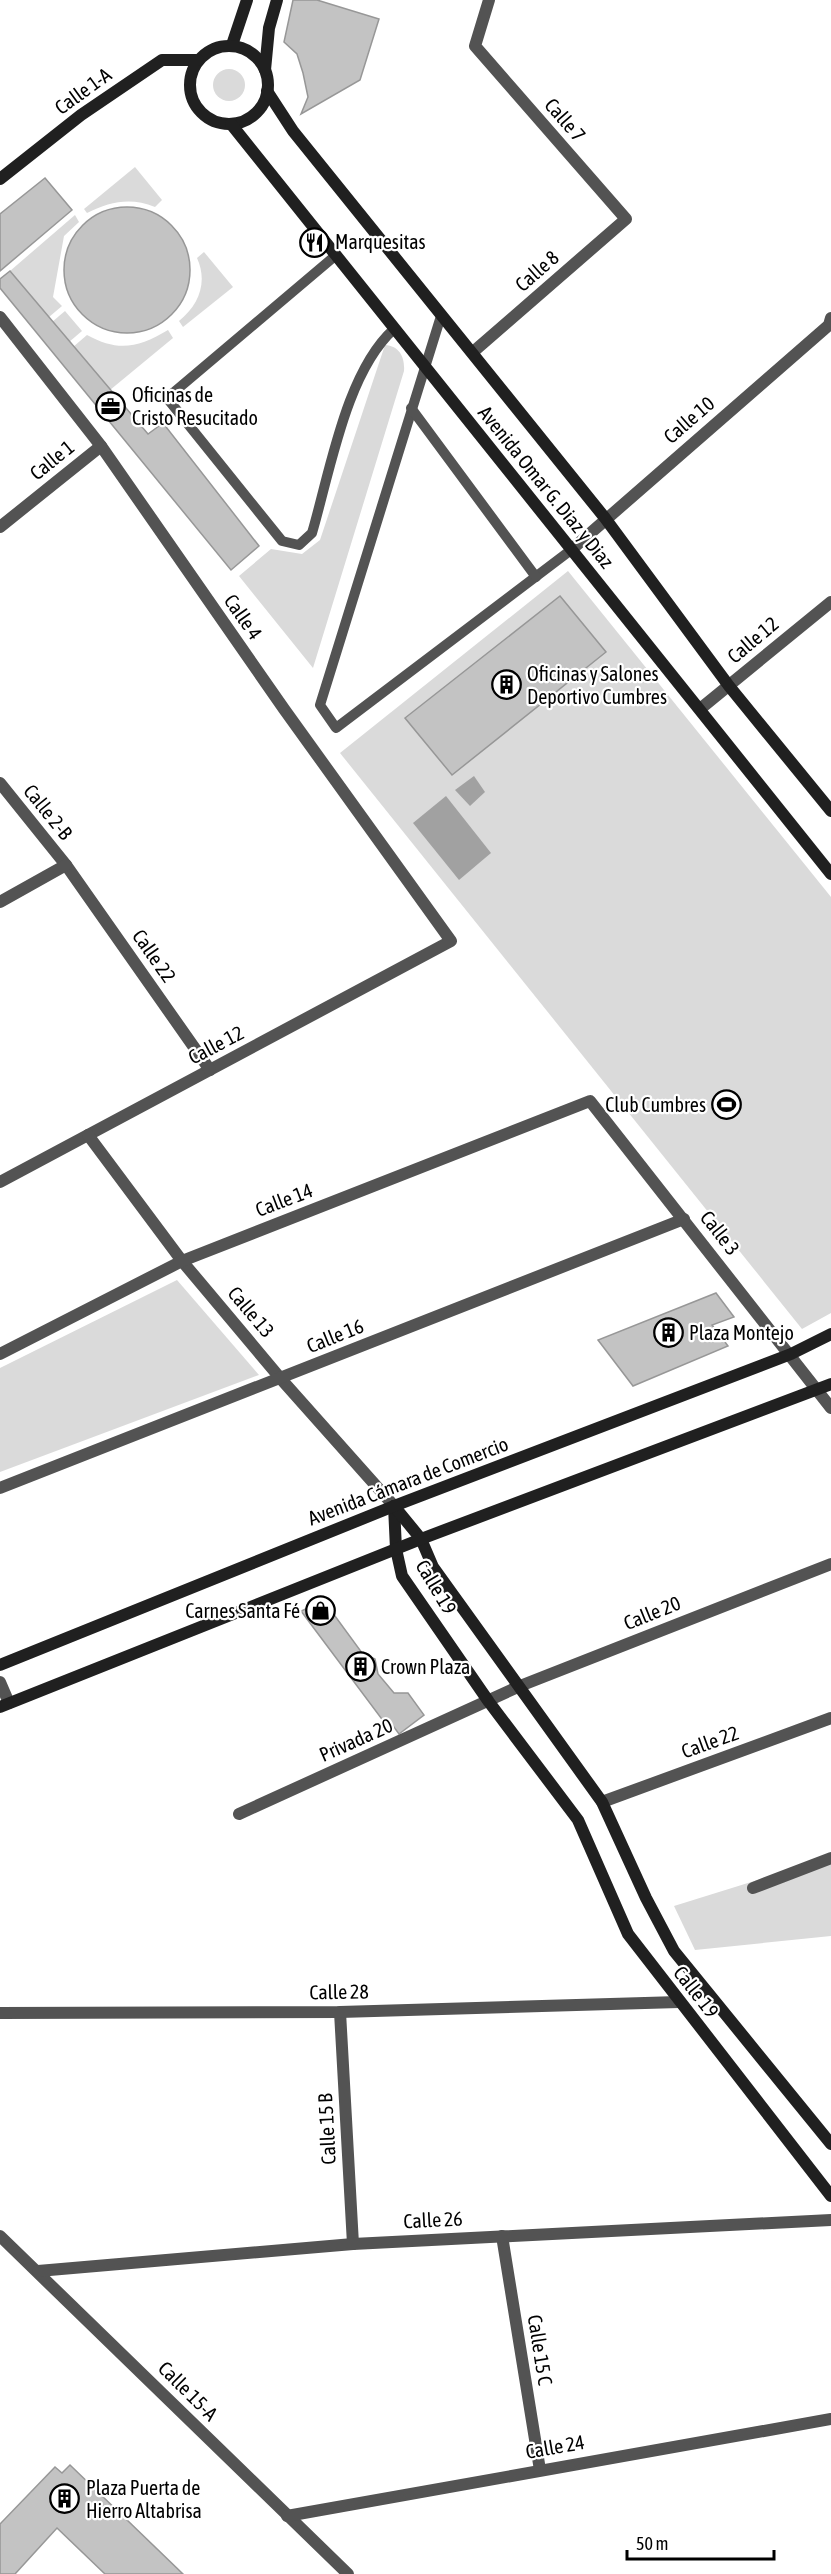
<svg xmlns="http://www.w3.org/2000/svg" width="831" height="2574" font-family="'Asap Condensed',sans-serif">
	<rect width="100%" height="100%" fill="#fff"/>
	<g fill="#dadada">
		<circle cx="229" cy="85" r="16"/>
		<path d="M135,167L162,200L155,207C130,197 110,202 87,213L84,209Z"/>
		<path d="M75,215L79,222L64,236L53,297L62,306L49,317L10,271Z"/>
		<path d="M204,252L233,287L183,327L179,321C199,305 208,282 197,258Z"/>
		<path d="M65,311L82,331L69,342L52,322Z"/>
		<path d="M168,330L173,338L110,390L73,347L87,335C118,352 138,348 168,330Z"/>
		<path d="M385,345C400,346 405,358 404,371L313,668L239,576L271,549L302,554L320,540Z"/>
		<path d="M568,571L831,897V1313L802,1329L340,753Z"/>
		<path d="M177,1280L259,1375L0,1472V1368Z"/>
		<path d="M831,1857V1936L695,1950L674,1906Z"/>
	</g>
	<g fill="#a1a1a1">
		<path d="M474,776L485,792L470,806L455,790Z"/>
		<path d="M446,796L491,853L459,880L413,823Z"/>
	</g>
	<g fill="#c3c3c3" stroke="#979797" stroke-width="1.5">
		<path d="M293,0H317L379,19L360,80L301,114L308,97L303,73L297,54L284,42Z"/>
		<path d="M45,178L72,210L0,271V214Z"/>
		<circle cx="127" cy="270" r="63"/>
		<path d="M10,271L148,434L163,423L259,546L231,570L0,288V279Z"/>
		<path d="M560,596L606,652L452,775L405,718Z"/>
		<path d="M716,1293L734,1317L712,1325L728,1346L633,1386L598,1340Z"/>
		<path d="M324,1601L362,1653L375,1659L378,1674L394,1693H408L424,1715L399,1734L391,1723L387,1726L301,1611Z"/>
		<path d="M70,2465L183,2574H105L57,2528L15,2574H0V2524L55,2467L62,2473Z"/>
	</g>
	<g fill="none" stroke-linecap="round" stroke-linejoin="round">
		<g stroke="#535353" stroke-width="10">
			<path d="M335,256L167,398L282,541L299,545L312,533C330,472 346,372 394,329"/>
			<path d="M441,316L320,705L336,728L571,550"/>
			<path d="M411,408L536,577"/>
		</g>
		<g stroke="#535353" stroke-width="12">
			<path d="M0,317L101,446L284,709L451,941L0,1182"/>
			<path d="M473,352L626,219L475,46L489,0"/>
			<path d="M0,527L101,446"/>
			<path d="M571,550L829,325L831,318"/>
			<path d="M700,709L831,602"/>
			<path d="M0,783L66,865L210,1070"/>
			<path d="M0,902L66,865"/>
			<path d="M88,1135L182,1261L281,1379L394,1506"/>
			<path d="M0,1354L182,1261L590,1101L831,1408"/>
			<path d="M0,1488L684,1219"/>
			<path d="M0,1682L9,1703"/>
			<path d="M602,1802L831,1718"/>
			<path d="M239,1814L520,1686L831,1564"/>
			<path d="M753,1888L831,1858"/>
			<path d="M340,2012L353,2244"/>
			<path d="M0,2013L340,2012L679,2002"/>
			<path d="M0,2236L348,2574"/>
			<path d="M502,2236L540,2470"/>
			<path d="M38,2271L353,2244L831,2220"/>
			<path d="M287,2516L831,2419"/>
		</g>
		<g stroke="#202020" stroke-width="12">
			<path d="M232,45L247,0"/>
			<circle cx="229" cy="85" r="39"/>
			<path d="M265,70L269,28L277,0"/>
			<path d="M267,91L293,131L605,518L729,686L831,811"/>
			<path d="M231,124L831,874"/>
			<path d="M0,179L81,115L162,60H198"/>
			<path d="M394,1506L396,1549L402,1576L489,1702L578,1820L628,1934L831,2196"/>
			<path d="M394,1506L421,1539L433,1567L602,1802L646,1898L674,1951L831,2144"/>
			<path d="M0,1665L394,1506L791,1354L831,1334"/>
			<path d="M0,1707L421,1539L831,1384"/>
		</g>
	</g>
	<defs>
		<symbol id="restaurant-ring" viewBox="-11 -11 22 22"><circle r="9.5" fill="#fff" stroke="#000" stroke-width="1.5"/><path d="M-5-6h1v4h1v-4h1v4h1v-4h1v5L-1.5 .5V6h-2V.5L-5-1ZM5-6V6H3V1.5H1.5Q1.5-4 5-6Z" fill="#000"/></symbol>
		<symbol id="office-ring" viewBox="-11 -11 22 22"><circle r="9.5" fill="#fff" stroke="#000" stroke-width="1.5"/><path d="M-6-3h4V-5.5h4V-3h4V5H-6ZM-1-4.5V-3h2v-1.5ZM-6 0V1H6V0Z" fill="#000"/></symbol>
		<symbol id="building-ring" viewBox="-11 -11 22 22"><circle r="9.5" fill="#fff" stroke="#000" stroke-width="1.5"/><path d="M-4-6H4V6H1V3H-1V6H-4ZM-2.5-4.3h1.7v1.8h-1.7ZM.8-4.3h1.7v1.8H.8ZM-2.5-1h1.7V.8h-1.7ZM.8-1h1.7V.8H.8Z" fill="#000"/></symbol>
		<symbol id="stadium-ring" viewBox="-11 -11 22 22"><circle r="9.5" fill="#fff" stroke="#000" stroke-width="1.5"/><path d="M0-5a6.5 5 0 1 0 0 10a6.5 5 0 1 0 0-10ZM-3.5-1.8h7v3.6h-7Z" fill="#000"/></symbol>
		<symbol id="shop-ring" viewBox="-11 -11 22 22"><circle r="9.5" fill="#fff" stroke="#000" stroke-width="1.5"/><path d="M-5-2.5h2.3a2.7 3.5 0 0 1 5.4 0H5L5.5 6h-11ZM-1.5-2.5h3a1.5 2.3 0 0 0-3 0Z" fill="#000"/></symbol>
	</defs>
	<g fill-rule="evenodd">
		<use href="#restaurant-ring" x="298" y="226" width="33" height="33"/>
		<use href="#office-ring" x="94" y="390" width="33" height="33"/>
		<use href="#building-ring" x="490" y="668" width="33" height="33"/>
		<use href="#stadium-ring" x="710" y="1088" width="33" height="33"/>
		<use href="#building-ring" x="652" y="1316" width="33" height="33"/>
		<use href="#shop-ring" x="304" y="1594" width="33" height="33"/>
		<use href="#building-ring" x="344" y="1650" width="33" height="33"/>
		<use href="#building-ring" x="48" y="2482" width="33" height="33"/>
	</g>
	<g text-anchor="middle" stroke-width="4.5" stroke-linejoin="round" paint-order="stroke">
		<g font-size="20" fill="#000" stroke="#fff">
			<text transform="translate(83 91) rotate(-36)" y="7">Calle 1-A</text>
			<text transform="translate(565 120) rotate(49)" y="7">Calle 7</text>
			<text transform="translate(537 271) rotate(-41)" y="7">Calle 8</text>
			<text transform="translate(689 420) rotate(-41)" y="7">Calle 10</text>
			<text transform="translate(52 460) rotate(-39)" y="7">Calle 1</text>
			<text transform="translate(546 487) rotate(51)" y="7">Avenida Omar G. Diaz y Diaz</text>
			<text transform="translate(243 617) rotate(55)" y="7">Calle 4</text>
			<text transform="translate(753 640) rotate(-40)" y="7">Calle 12</text>
			<text transform="translate(48 812) rotate(51)" y="7">Calle 2-B</text>
			<text transform="translate(154 956) rotate(55)" y="7">Calle 22</text>
			<text transform="translate(216 1045) rotate(-28)" y="7">Calle 12</text>
			<text transform="translate(284 1200) rotate(-21)" y="7">Calle 14</text>
			<text transform="translate(720 1233) rotate(52)" y="7">Calle 3</text>
			<text transform="translate(251 1312) rotate(50)" y="7">Calle 13</text>
			<text transform="translate(335 1336) rotate(-22)" y="7">Calle 16</text>
			<text transform="translate(408 1481) rotate(-21)" y="7">Avenida Cámara de Comercio</text>
			<text transform="translate(436 1587) rotate(59)" y="7">Calle 19</text>
			<text transform="translate(652 1613) rotate(-22)" y="7">Calle 20</text>
			<text transform="translate(356 1740) rotate(-24)" y="7">Privada 20</text>
			<text transform="translate(710 1742) rotate(-20)" y="7">Calle 22</text>
			<text transform="translate(339 1992) rotate(-1)" y="7">Calle 28</text>
			<text transform="translate(696 1992) rotate(52)" y="7">Calle 19</text>
			<text transform="translate(327 2129) rotate(-93)" y="7">Calle 15 B</text>
			<text transform="translate(433 2220) rotate(-3)" y="7">Calle 26</text>
			<text transform="translate(540 2350) rotate(81)" y="7">Calle 15 C</text>
			<text transform="translate(188 2391) rotate(45)" y="7">Calle 15-A</text>
			<text transform="translate(555 2447) rotate(-10)" y="7">Calle 24</text>
		</g>
		<g font-size="20" fill="#000" stroke="#fff" text-anchor="start">
			<text x="335" y="249">Marquesitas</text>
			<text x="132" y="402">Oficinas de<tspan x="132" dy="23">Cristo Resucitado</tspan></text>
			<text x="527" y="681">Oficinas y Salones<tspan x="527" dy="23">Deportivo Cumbres</tspan></text>
			<text x="706" y="1112" text-anchor="end">Club Cumbres</text>
			<text x="689" y="1340">Plaza Montejo</text>
			<text x="300" y="1618" text-anchor="end">Carnes Santa Fé</text>
			<text x="381" y="1674">Crown Plaza</text>
			<text x="86" y="2495">Plaza Puerta de<tspan x="86" dy="23">Hierro Altabrisa</tspan></text>
		</g>
	</g>
	<path d="M627 2550v9h147v-9" fill="none" stroke="#000000" stroke-width="3"/>
	<text x="636" y="2550" font-size="18" fill="#000000" stroke="#ffffff" stroke-width="4.5" paint-order="stroke">50 m</text>
</svg>
